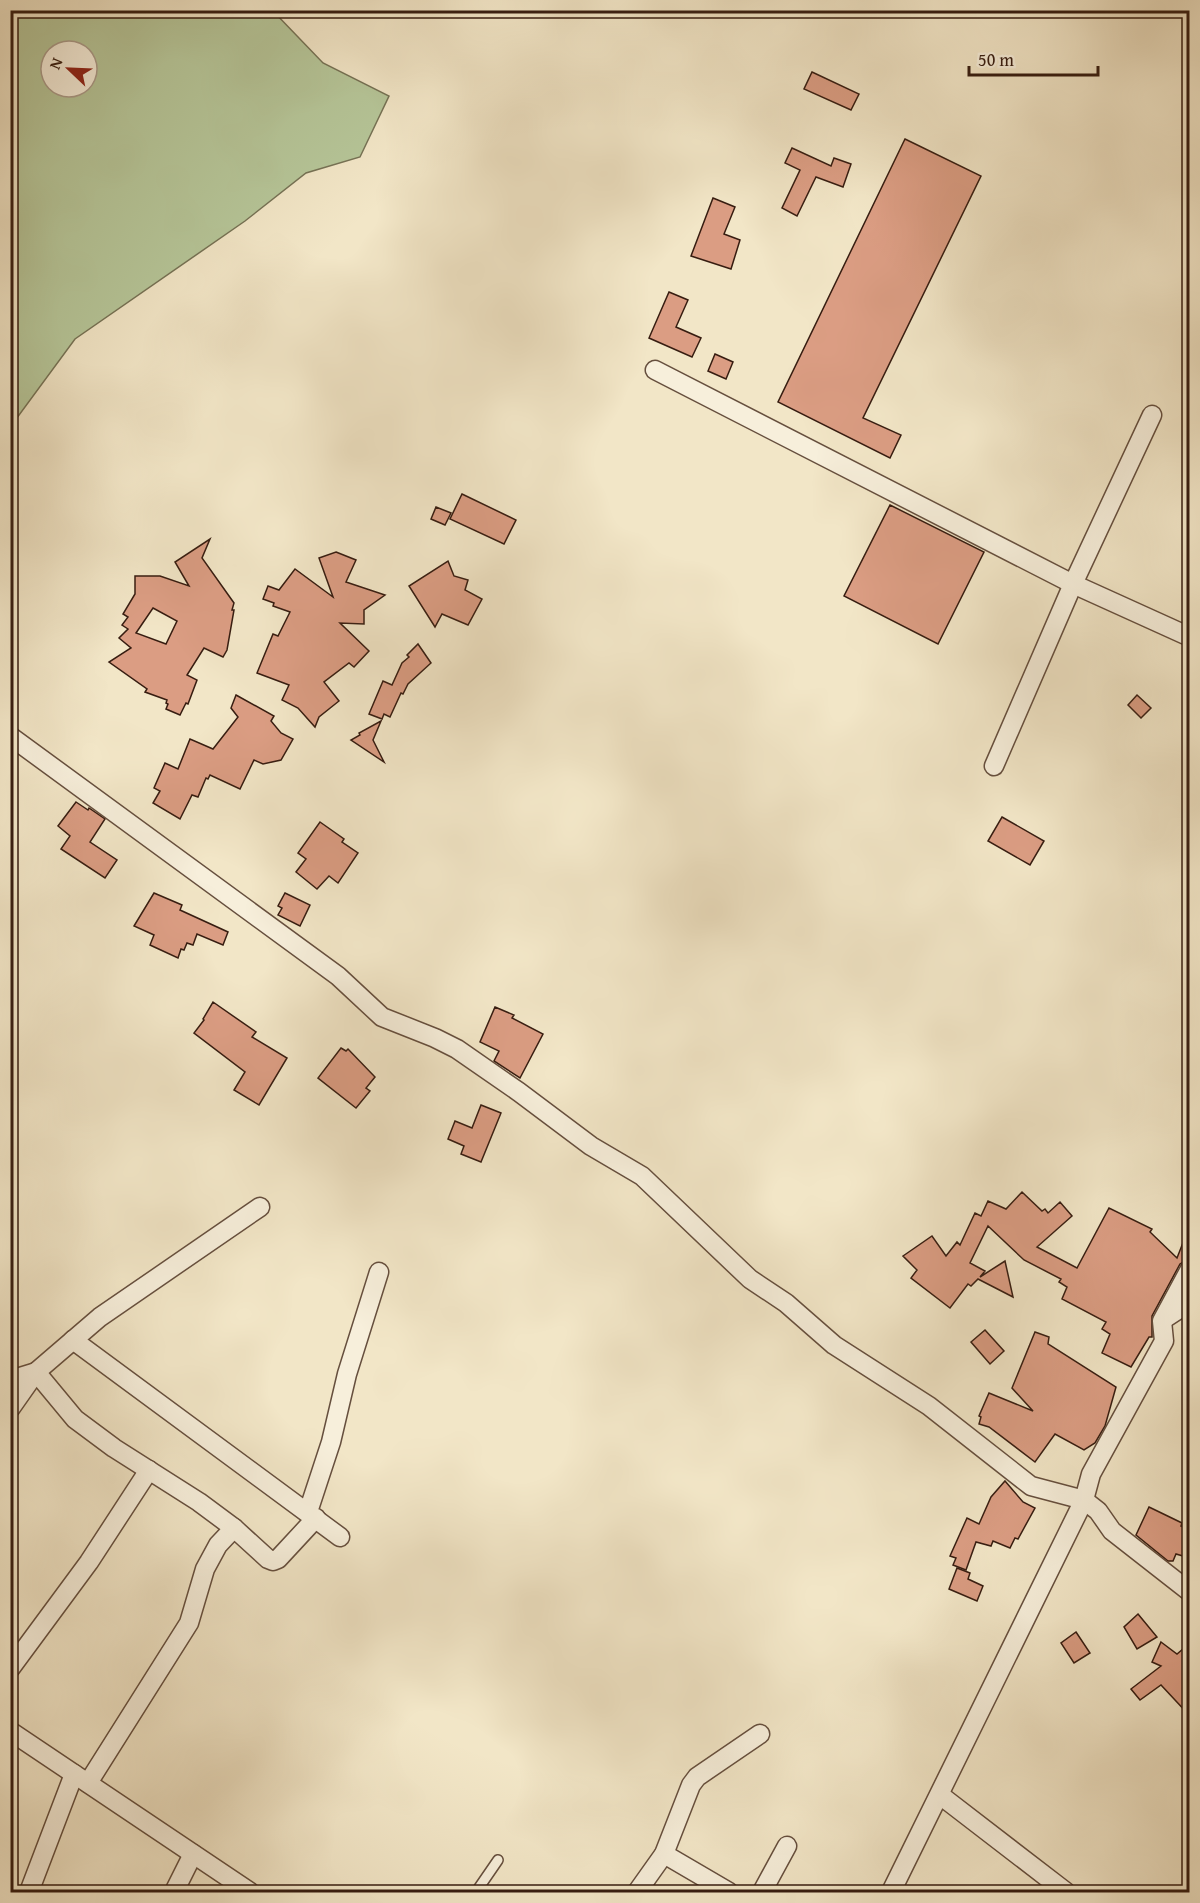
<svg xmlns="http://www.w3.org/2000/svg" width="1200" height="1903" font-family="'Gentium Book Plus',serif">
	<rect width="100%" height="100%" fill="#f2e6c7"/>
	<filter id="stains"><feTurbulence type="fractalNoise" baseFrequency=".00333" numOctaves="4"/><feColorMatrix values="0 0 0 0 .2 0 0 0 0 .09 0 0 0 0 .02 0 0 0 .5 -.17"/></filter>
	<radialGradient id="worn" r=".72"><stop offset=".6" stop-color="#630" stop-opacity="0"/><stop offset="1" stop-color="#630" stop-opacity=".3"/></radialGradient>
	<path fill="#b6c699" stroke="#767255" stroke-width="1.5" fill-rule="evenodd" d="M11,10L273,11L323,63L389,96L360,157L306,173L245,221L75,339L11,426ZM51,51H87V87H51Z"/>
	<g fill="#db9d83" stroke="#371d11" stroke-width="1.5" fill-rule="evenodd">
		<path d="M812,72L859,94L851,110L804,89Z"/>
		<path d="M905,139L981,176L863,418L901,435L890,458L778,402Z"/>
		<path d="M792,148L831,166L834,158L851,164L843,187L816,177L797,216L782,208L800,170L785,163Z"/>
		<path d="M713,198L735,207L724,234L740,240L731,269L691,256Z"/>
		<path d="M669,292L688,300L676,327L701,338L692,357L649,338Z"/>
		<path d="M715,354L733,362L726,379L708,371Z"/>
		<path d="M462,494L516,520L504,544L450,519Z"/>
		<path d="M890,505L984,552L938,644L844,596Z"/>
		<path d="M436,507L451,513L445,525L431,519Z"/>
		<path d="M210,539L202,558L234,603L232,610H234L227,650L223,657L204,648L187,675L197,680L188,704L186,703L180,715L166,709L168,704L166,703L167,700L145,692L147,689L109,662L131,648L119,638L128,629L122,625L128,617L123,614L135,594V576H160L189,586L175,562ZM153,608L177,621L166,644L136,633Z"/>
		<path d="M336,552L356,560L346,582L385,595L364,610V624L340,623L369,651L354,667L349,663L324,682L339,701L319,717L315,727L298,708L282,700L289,685L257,673L273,634L278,636L290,612L273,606L274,603L263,599L268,586L279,590L295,569L333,597L319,558Z"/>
		<path d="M448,561L454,576L468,580L465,590L482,599L468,625L442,614L435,627L409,586Z"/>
		<path d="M418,644L431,663L408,684L403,694L401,693L390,717L384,714L382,719L369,714L383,681L392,685L402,663L409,657L407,655Z"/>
		<path d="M236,695L274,716L271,721L281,733L293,739L281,760L263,764L254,760L240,789L210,775L208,779L206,778L198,797L192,795L180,819L153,803L160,791L154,788L165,763L178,769L190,739L213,749L238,717L231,708Z"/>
		<path d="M1137,695L1151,708L1141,718L1128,705Z"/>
		<path d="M381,721L373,740L384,762L351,740L360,735L359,733Z"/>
		<path d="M76,802L88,810L89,808L105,819L90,842L117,860L105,878L61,849L70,836L58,826Z"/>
		<path d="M1002,817L1044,841L1030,865L988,841Z"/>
		<path d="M320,822L344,839L342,842L358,853L338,883L329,876L317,889L296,872L306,859L298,853Z"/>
		<path d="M154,893L182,905L180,910L228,932L223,945L197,934L193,945L187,943L184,950L181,949L178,958L150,945L154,935L134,926Z"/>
		<path d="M285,893L310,905L300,926L278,915L282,908L278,906Z"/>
		<path d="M213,1002L256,1032L252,1037L287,1058L259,1105L234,1090L245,1072L194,1033L204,1020L203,1019Z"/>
		<path d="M495,1007L514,1015L512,1018L543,1034L520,1078L494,1061L499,1051L480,1042Z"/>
		<path d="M341,1048L346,1051L348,1049L375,1077L366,1088L370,1091L356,1108L318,1078Z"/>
		<path d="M481,1105L501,1113L481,1162L461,1154L464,1146L448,1139L455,1121L472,1128Z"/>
		<path d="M1022,1192L1042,1211L1045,1209L1048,1213L1060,1202L1072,1216L1037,1247L1077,1268L1109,1208L1152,1229L1150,1232L1177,1258L1186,1235L1190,1237V1258L1180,1264L1152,1316V1337H1149L1131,1367L1102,1353L1110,1334L1102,1329L1106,1322L1062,1299L1067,1287L1059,1282L1061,1279L1024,1260L988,1226L970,1263L985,1271L980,1277L1005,1261L1013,1297L978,1279L971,1286L968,1284L950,1308L911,1278L917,1270L903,1256L932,1236L946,1256L957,1242L960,1245L975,1213L981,1216L988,1201L1006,1209Z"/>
		<path d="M985,1330L1004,1351L990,1364L971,1342Z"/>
		<path d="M1035,1332L1049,1337L1048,1344L1116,1387L1105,1426L1095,1443L1084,1450L1055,1434L1035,1462L989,1427L979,1424L981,1417L979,1416L989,1393L1033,1411L1012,1388Z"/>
		<path d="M1005,1481L1023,1502L1035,1508L1018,1539L1015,1538L1010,1548L993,1541L991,1546L976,1542L966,1570L953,1565L956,1558L950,1556L967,1518L979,1524L991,1497Z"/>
		<path d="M1149,1507L1182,1523L1181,1526L1190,1530V1539L1183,1556L1176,1554L1173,1561H1168L1136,1535Z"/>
		<path d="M957,1568L970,1573L968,1579L983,1586L977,1601L949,1589Z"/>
		<path d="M1138,1614L1157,1637L1137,1649L1124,1627Z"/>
		<path d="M1076,1632L1090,1653L1074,1663L1061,1643Z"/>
		<path d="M1161,1642L1177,1654L1190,1643V1716L1161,1685L1140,1700L1131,1689L1161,1666L1152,1662Z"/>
	</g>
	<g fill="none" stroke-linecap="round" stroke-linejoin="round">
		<defs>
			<path id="lane" d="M476,1892L498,1860"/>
			<g id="street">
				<path d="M655,370L1073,584L1190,637"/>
				<path d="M10,736L338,976L382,1017L435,1038L457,1049L519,1092L591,1146L642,1176L750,1279L786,1303L834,1345L929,1406L1031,1486L1084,1500L1098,1511L1112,1531L1190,1592"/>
				<path d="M994,766L1073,584L1152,415"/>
				<path d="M1164,1319L1190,1302"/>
				<path d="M73,1340L340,1537"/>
				<path d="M10,1380L36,1372L75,1419L114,1448L199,1502L234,1528L268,1559L273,1561L278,1559L316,1518"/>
				<path d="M10,1409L36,1372L100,1317L260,1207"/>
				<path d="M308,1512L331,1442L347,1374L379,1272"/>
				<path d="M10,1669L89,1562L149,1470"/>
				<path d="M10,1731L250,1892"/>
				<path d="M88,1783L189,1623L205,1569L218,1545L234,1528"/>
				<path d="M940,1795L1066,1892"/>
				<path d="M664,1854L729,1892"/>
				<path d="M29,1892L74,1774"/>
				<path d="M174,1892L193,1854"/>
				<path d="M637,1892L664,1854L691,1785L697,1777L760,1734"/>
				<path d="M762,1892L787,1846"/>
				<path d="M891,1892L1084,1500L1091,1474L1164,1341L1162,1321L1190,1269"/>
			</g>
		</defs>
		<use href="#lane" stroke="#664f3e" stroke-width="12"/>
		<use href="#street" stroke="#664f3e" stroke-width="21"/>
		<use href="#lane" stroke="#f7efdb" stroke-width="9"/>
		<use href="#street" stroke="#f7efdb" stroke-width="18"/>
	</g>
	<rect width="1200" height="1903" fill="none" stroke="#f2e6c7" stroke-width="36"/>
	<rect x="12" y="12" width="1176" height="1879" fill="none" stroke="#371d11" stroke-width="3"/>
	<rect x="18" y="18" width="1164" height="1867" fill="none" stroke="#371d11" stroke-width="1.5"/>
	<g transform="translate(69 69) rotate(293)"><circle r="28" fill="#f7efdb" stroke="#aa9b8a" stroke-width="1.5"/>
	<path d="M0-4.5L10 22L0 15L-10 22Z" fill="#8f2418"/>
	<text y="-9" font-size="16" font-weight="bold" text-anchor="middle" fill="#371d11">N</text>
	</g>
	<path d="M969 66v9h129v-9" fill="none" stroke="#371d11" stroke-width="3"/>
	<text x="978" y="66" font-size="18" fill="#371d11" stroke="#f7efdb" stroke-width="4.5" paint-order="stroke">50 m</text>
	<rect width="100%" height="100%" filter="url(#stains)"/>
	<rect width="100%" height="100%" fill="url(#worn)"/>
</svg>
